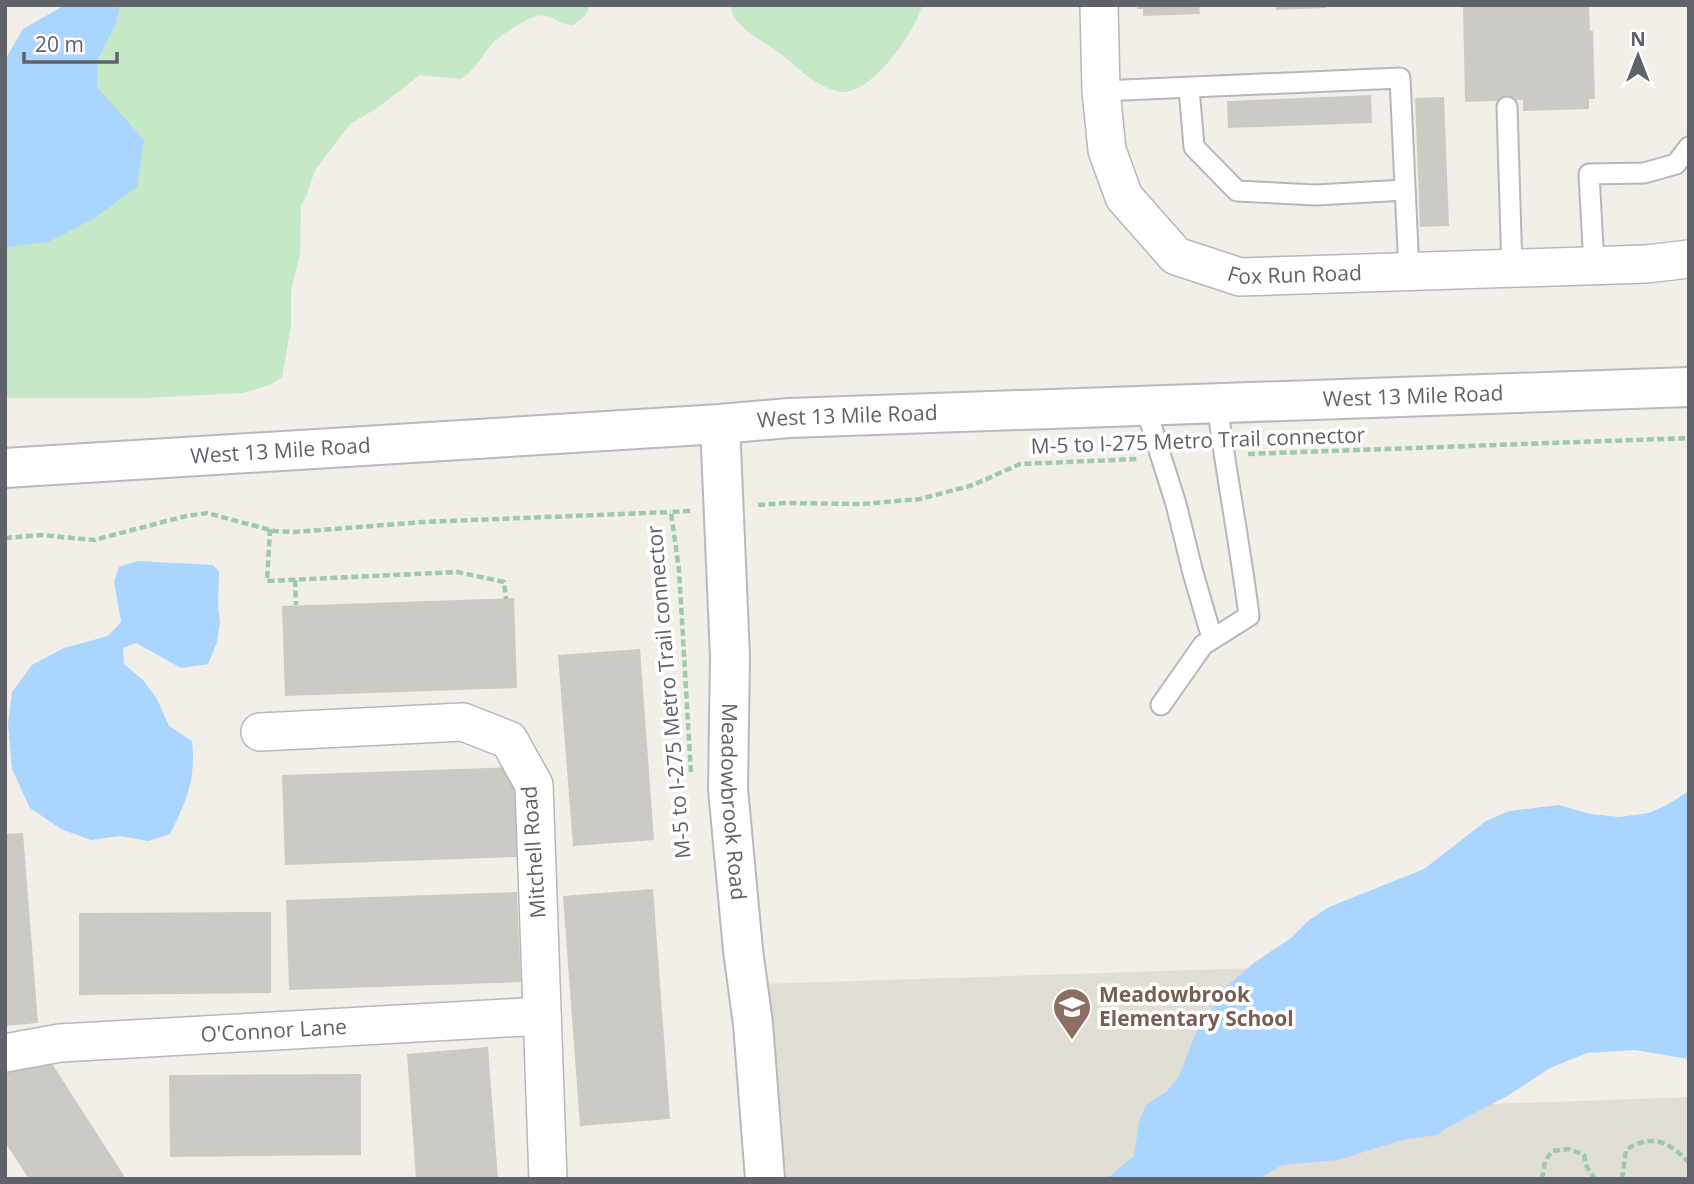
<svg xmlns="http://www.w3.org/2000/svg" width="1694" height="1184" font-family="'Open Sans',sans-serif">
	<rect width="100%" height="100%" fill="#f1efe8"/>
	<path fill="#e1ded6" d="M1378,964L1382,1108L1689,1097V1179H769L761,984Z"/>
	<g fill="#c5e8c7">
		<path d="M120,5H590L586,15L573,25C560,26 550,12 537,16C525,19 497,37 490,46C481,58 474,71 461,79L420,75L377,108L350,124L315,170L306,197L301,205L300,254L291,291V326L282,377L270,385L243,393L144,398H5V248L48,242L144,140L97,88L98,59L116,24Z"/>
		<path d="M730,5H922C916,31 872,94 842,92C816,89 794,63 774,49C758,38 733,26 730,5Z"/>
	</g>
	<g fill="#aad5fe">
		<path d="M65,5H120L116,24L98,59L97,87L144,140L137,187L93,219L48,242L5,248V60L23,29Z"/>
		<path d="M137,561L213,565L219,572L218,606L220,622L217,642L208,664L181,668L136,643L123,648L124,664L143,680L157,699L169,726L192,741C196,779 187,800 170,834L148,841L120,836L91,840L61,829L30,808L12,769L8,724L12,692L32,665L64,648L108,636L121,622L114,581L119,567Z"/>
		<path d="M1689,791V1059L1635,1050L1587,1053L1550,1068L1507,1096L1446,1128L1437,1135L1402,1140L1338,1160L1282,1165L1259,1179H1093L1110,1176L1134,1156L1139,1122L1146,1105L1167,1091L1179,1076L1199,1025L1217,1003L1226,987L1255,962L1291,938L1308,921L1329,907L1424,869L1486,821L1509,811L1559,805L1590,814L1619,817L1649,813L1667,805Z"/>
	</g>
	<g fill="#cccac5">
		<path d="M1137,5H1199L1200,14L1143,16V9H1137Z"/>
		<path d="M1276,5H1326V8L1276,10Z"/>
		<path d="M1463,5H1589L1590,31H1593L1595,99H1589V109L1523,111V100L1465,102Z"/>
		<path d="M1371,95L1372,123L1228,128L1227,101Z"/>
		<path d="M1444,97L1449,226L1420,227L1415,98Z"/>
		<path d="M514,598L517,688L285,696L282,606Z"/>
		<path d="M640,649L654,840L573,846L558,655Z"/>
		<path d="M514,767L517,857L285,865L282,775Z"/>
		<path d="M23,833L38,1023L5,1026V834Z"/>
		<path d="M653,889L670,1119L580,1126L563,896Z"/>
		<path d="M517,892L521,982L289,990L286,900Z"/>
		<path d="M271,912V993L79,995V913Z"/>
		<path d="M488,1047L498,1179H416L407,1054Z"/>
		<path d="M42,1048L126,1179H29L5,1142V1071Z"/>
		<path d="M361,1074V1155L170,1157L169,1075Z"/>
	</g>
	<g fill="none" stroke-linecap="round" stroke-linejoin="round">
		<defs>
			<g id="lane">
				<path d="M1189,88L1194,147L1237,191L1316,195L1405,190"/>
				<path d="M1101,91L1400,78L1409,272"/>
				<path d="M1507,107L1512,269"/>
				<path d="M1594,266L1589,174L1644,173L1676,164L1689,147"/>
				<path d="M1145,406L1176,504L1193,573L1212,638"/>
				<path d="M1161,705L1203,645L1249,616C1240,544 1226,474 1217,403"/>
			</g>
			<g id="street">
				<path id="s1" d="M1099,5L1101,91L1107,150L1124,197L1176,256L1240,277L1646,264L1689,259"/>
				<path d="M260,732L463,722L509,740L534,785L548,1179"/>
				<path id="s2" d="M5,1053L60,1043L542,1016"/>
			</g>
			<g id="secondary">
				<path id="s3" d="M720,424L730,657L728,789L743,950L753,1024L765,1179"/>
				<path id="s4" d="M5,468L720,424L789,418L1689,387"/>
			</g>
		</defs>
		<use href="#lane" stroke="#b5b7bc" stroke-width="23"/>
		<use href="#street" stroke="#b5b7bc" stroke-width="40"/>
		<use href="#secondary" stroke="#b6b9bf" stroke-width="42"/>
		<g stroke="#9ec9ad" stroke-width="4.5" stroke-dasharray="7 3.5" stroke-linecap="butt">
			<path d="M1248,454L1689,438"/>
			<path d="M758,505L785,503L862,504L920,499L973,485L1020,464L1138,459"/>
			<path d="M690,511L671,512L679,570L691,774"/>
			<path d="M270,529L267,581L458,572L504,582L506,599"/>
			<path d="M5,538L42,535L94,540L186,516L207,513L274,531L295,532L423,522L671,512"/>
			<path d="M295,580L296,605"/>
			<path d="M1542,1179L1545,1161L1552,1151L1569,1149L1584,1155L1587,1167L1595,1179"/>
			<path d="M1622,1179L1626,1150C1652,1132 1671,1143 1689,1163"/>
		</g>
		<use href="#lane" stroke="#fff" stroke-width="19"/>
		<use href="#street" stroke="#fff" stroke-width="37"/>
		<use href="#secondary" stroke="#fff" stroke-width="38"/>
	</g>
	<defs>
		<symbol id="school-pin" viewBox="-11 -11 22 30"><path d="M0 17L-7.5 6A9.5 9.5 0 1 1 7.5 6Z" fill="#8d6e63" stroke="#fff"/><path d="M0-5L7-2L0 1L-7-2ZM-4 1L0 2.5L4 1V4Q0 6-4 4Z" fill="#fff"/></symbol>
	</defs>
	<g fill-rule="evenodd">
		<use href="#school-pin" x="1050" y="985" width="44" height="60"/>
	</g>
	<g text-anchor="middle" stroke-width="7" stroke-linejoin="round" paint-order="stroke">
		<g font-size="21" fill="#5f6268" stroke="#fff">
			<text dy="7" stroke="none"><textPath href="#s1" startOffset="396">Fox Run Road</textPath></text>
			<text dy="7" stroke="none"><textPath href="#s4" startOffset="1410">West 13 Mile Road</textPath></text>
			<text dy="7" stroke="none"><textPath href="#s4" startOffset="844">West 13 Mile Road</textPath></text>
			<text transform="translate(1198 441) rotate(-2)" y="7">M-5 to I-275 Metro Trail connector</text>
			<text dy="7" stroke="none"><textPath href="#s4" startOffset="276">West 13 Mile Road</textPath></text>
			<text transform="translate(669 692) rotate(-95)" y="7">M-5 to I-275 Metro Trail connector</text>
			<text dy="7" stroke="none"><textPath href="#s3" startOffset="378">Meadowbrook Road</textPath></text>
			<text transform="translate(534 852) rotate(-94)" y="7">Mitchell Road</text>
			<text dy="7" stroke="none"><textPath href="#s2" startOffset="270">O'Connor Lane</textPath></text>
		</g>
		<g font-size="21" font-weight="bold" fill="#785e54" stroke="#fff" text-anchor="start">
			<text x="1099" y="1002">Meadowbrook<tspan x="1099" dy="24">Elementary School</tspan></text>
		</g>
	</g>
	<rect width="1694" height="1184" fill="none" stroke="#5f6268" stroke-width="14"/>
	<g transform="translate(1638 56)" stroke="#ffffff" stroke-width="5" paint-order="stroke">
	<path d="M0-5L12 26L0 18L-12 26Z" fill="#5f6268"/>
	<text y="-10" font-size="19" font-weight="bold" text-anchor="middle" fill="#5f6268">N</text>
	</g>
	<path d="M24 52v10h93v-10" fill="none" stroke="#5f6268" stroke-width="3.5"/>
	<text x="35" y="52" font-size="21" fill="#5f6268" stroke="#ffffff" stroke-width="5" paint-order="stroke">20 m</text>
</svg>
